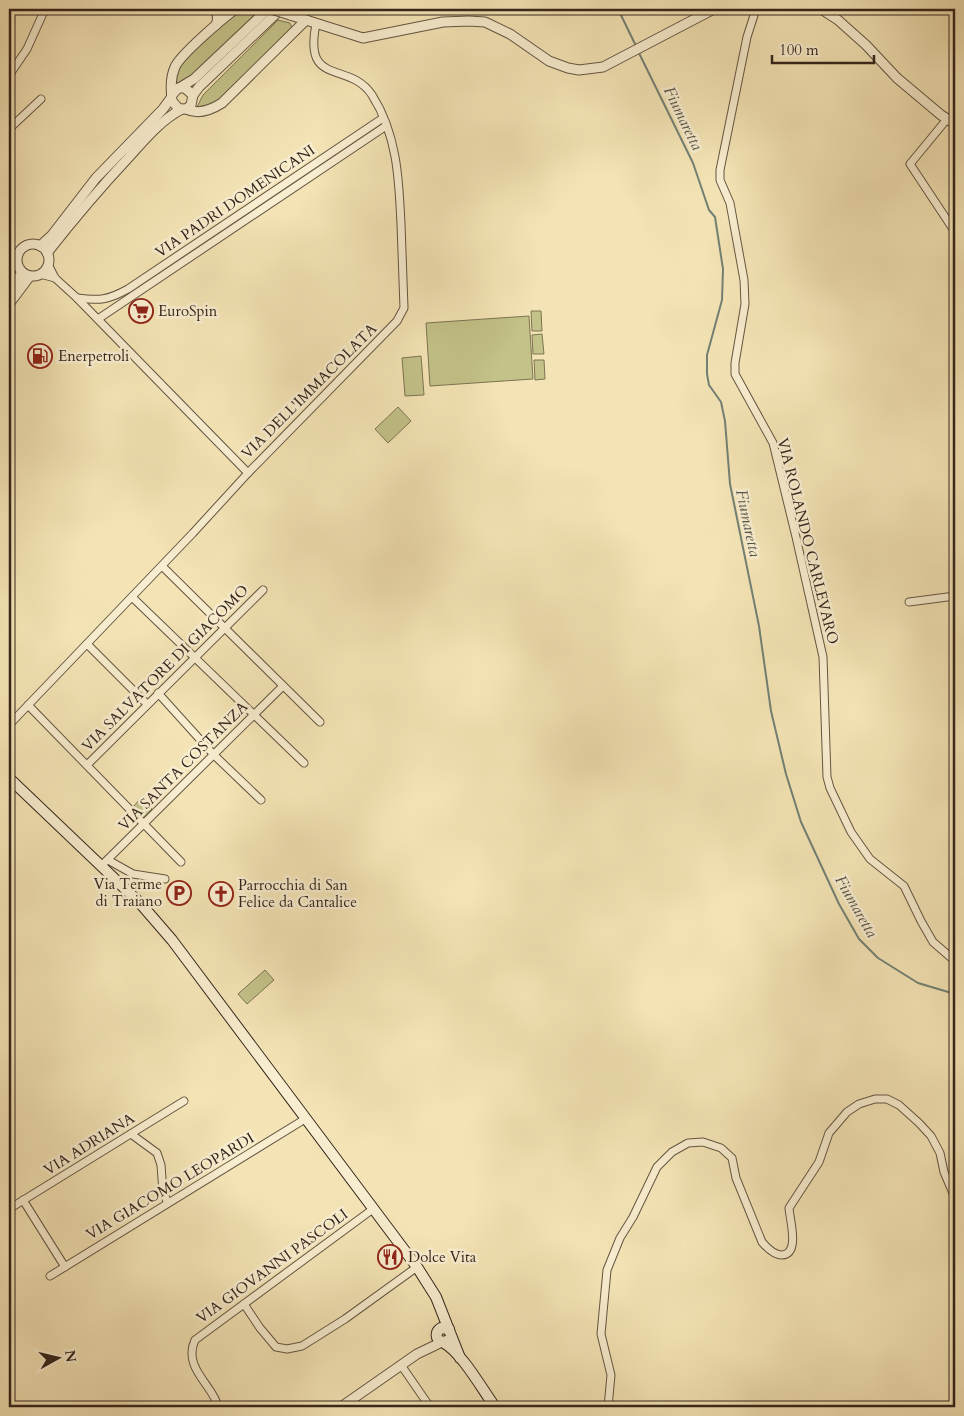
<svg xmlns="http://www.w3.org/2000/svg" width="964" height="1416" font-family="Cardo,serif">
	<rect width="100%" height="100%" fill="#f4e4b5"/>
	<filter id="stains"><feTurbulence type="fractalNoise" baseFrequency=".004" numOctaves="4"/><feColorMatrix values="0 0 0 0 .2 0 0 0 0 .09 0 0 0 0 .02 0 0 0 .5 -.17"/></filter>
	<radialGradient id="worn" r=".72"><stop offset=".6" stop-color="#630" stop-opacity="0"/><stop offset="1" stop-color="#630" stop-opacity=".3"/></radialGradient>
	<g fill="#c3c288" stroke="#7c7452">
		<path d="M244,10L259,13L192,78L173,89C174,80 175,73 180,66C186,56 232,14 244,10Z"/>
		<path d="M278,20L290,23L292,28L216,103L196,109L203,95Z"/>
		<path d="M531,311H541L542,331H532Z"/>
		<path d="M529,316L533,379L430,386L426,323Z"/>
		<path d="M542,334L544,354H533L532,335Z"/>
		<path d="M421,356L424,395L405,396L402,358Z"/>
		<path d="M534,360H544L545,379L535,380Z"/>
		<path d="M398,407L411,421L388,443L375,429Z"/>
		<path d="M141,798L152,809L143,818L133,807Z"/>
		<path d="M265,970L274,980L247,1004L238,994Z"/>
	</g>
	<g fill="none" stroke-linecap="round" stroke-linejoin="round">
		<g stroke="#728175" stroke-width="2">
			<path d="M618,9L636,46"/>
			<path d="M638,51L693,163L709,210L715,217L723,269L722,300L707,355V374L709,385L721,402L725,421L730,484L759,626L771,711L786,774L801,822L839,904L859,939L878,958L918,983L955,994"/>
		</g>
		<defs>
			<g id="minor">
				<path d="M756,9L747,37L720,170V180L730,203L744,280L745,304L735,363V374L773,443L796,537L823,657L827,777L830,788L851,832L870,859L904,886L921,921L933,942L955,961"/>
				<path d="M9,68L12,71L27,49L45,9"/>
				<path d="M947,119L910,164L955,232"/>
				<path d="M9,129L41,99"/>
				<path d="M9,260L18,255"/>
				<path d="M9,261L17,265"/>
				<path d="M48,264L55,278L77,298L248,473"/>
				<path d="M40,274L55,278"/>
				<path d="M77,298C100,301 108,300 128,289L383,118"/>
				<path d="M98,319L386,126"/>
				<path d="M162,566L320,722"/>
				<path d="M132,597L304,763"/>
				<path d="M909,602L955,596"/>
				<path d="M87,644L147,704"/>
				<path d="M158,693L214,755L261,800"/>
				<path d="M28,705L181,862"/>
				<path d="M9,725L193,533L248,473L397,321L404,308C403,280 402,252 401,224C399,179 397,134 372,95C349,60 303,88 316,24"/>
				<path d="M87,765L263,590"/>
				<path d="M108,860L133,874L165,879"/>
				<path d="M101,866L283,686"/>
				<path d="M131,1134L157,1153L161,1165L163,1192L168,1203"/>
				<path d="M23,1200L65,1267"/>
				<path d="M9,1209L184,1101"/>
				<path d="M50,1276L305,1119"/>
				<path d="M244,1304L260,1328L276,1347L287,1349L302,1346L345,1319L417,1267"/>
				<path d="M401,1365L430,1407"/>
				<path d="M218,1407C214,1386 182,1368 195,1340L373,1209"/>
				<path d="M608,1407L611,1375L601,1334L607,1270L620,1238L633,1217L657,1167L672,1152L688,1143L703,1142L721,1148L732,1158L736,1178L762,1242C767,1248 774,1255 782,1255C800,1254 790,1221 789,1208L819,1162L829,1133L847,1112L859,1104L875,1099H887L899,1105L919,1123L931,1136L940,1153L944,1172L955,1198"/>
			</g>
			<g id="tertiary">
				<path d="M213,9C218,13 219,18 216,25"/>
				<path d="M821,9L838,20L866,45L897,78L941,115L955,124"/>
				<path d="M290,15L363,38L443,22L469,21L485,22L510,34L549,61L568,68L579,70L603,67L714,9"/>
				<path d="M179,88L194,79L268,9"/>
				<path d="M172,95L178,88H185L193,95L191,105L186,109H179L172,101C171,90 170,78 175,67C180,55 224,17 236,9"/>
				<path d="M193,95L199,87L281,9"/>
				<path d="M186,109C198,115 211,110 222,103L306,20"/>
				<circle cx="33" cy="260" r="16"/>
				<path d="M40,246L52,235L96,178L163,109L171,98"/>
				<path d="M47,253C73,220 100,188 129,157C145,139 161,120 182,109"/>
				<path d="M9,272L11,281L9,288"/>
				<path d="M9,292L22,272"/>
				<path d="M9,304L30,276"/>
				<path d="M341,1407L417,1354L442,1342"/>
			</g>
			<g id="secondary">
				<path d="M9,778L140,903L172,940L417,1267L436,1297L460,1358"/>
				<path d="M449,1329L441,1328C435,1332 435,1339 442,1342L450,1340"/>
				<path d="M444,1343C462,1353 482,1389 495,1407"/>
			</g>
		</defs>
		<use href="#minor" stroke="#645542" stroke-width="9"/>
		<use href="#tertiary" stroke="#645542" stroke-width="11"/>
		<use href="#secondary" stroke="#34251c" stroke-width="12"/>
		<use href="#minor" stroke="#f8edcf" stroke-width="7"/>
		<use href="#tertiary" stroke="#f8edcf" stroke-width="9"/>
		<use href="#secondary" stroke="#f8edcf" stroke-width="10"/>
		<defs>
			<path id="tertiary-bridge" d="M271,9L290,15"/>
		</defs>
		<use href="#tertiary-bridge" stroke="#645542" stroke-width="11" stroke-linecap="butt"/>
		<use href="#tertiary-bridge" stroke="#f8edcf" stroke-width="9"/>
	</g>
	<defs>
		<symbol id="supermarket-ring" viewBox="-11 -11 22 22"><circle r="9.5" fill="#f8edcf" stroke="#8f2418" stroke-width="1.5"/><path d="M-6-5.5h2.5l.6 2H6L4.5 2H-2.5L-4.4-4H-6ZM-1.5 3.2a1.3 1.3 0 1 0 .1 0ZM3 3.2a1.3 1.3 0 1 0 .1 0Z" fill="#8f2418"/></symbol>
		<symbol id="fuel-ring" viewBox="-11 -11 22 22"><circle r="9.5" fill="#f8edcf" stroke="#8f2418" stroke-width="1.5"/><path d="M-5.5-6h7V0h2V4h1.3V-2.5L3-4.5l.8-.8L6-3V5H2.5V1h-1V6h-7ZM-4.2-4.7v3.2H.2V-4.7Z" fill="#8f2418"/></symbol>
		<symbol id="parking-ring" viewBox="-11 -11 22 22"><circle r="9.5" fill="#f8edcf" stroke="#8f2418" stroke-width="1.5"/><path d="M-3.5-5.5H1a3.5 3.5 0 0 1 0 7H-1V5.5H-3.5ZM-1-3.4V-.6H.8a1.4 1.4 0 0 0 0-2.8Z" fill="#8f2418"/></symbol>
		<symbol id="church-ring" viewBox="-11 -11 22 22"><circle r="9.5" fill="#f8edcf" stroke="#8f2418" stroke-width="1.5"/><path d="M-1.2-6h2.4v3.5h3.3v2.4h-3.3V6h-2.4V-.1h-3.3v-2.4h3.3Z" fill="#8f2418"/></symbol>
		<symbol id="restaurant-ring" viewBox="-11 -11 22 22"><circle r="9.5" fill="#f8edcf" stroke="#8f2418" stroke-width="1.5"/><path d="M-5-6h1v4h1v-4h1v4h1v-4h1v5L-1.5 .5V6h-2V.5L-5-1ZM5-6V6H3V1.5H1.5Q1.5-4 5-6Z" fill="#8f2418"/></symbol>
	</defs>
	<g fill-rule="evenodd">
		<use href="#supermarket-ring" x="127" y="297" width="28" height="28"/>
		<use href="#fuel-ring" x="26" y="342" width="28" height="28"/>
		<use href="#parking-ring" x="165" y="879" width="28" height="28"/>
		<use href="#church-ring" x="207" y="880" width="28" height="28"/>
		<use href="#restaurant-ring" x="376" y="1243" width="28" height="28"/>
	</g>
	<g text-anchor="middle" stroke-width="5" stroke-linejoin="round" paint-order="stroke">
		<g font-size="15" fill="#34251c" stroke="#f8edcf">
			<text transform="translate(235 201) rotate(-34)" y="5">VIA PADRI DOMENICANI</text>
			<text transform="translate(309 391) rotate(-45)" y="5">VIA DELL'IMMACOLATA</text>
			<text transform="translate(808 541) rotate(76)" y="5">VIA ROLANDO CARLEVARO</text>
			<text transform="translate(165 668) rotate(-45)" y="5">VIA SALVATORE DI GIACOMO</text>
			<text transform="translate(183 766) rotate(-45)" y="5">VIA SANTA COSTANZA</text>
			<text transform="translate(89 1144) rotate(-32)" y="5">VIA ADRIANA</text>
			<text transform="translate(170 1186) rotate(-31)" y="5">VIA GIACOMO LEOPARDI</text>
			<text transform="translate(272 1266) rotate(-36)" y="5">VIA GIOVANNI PASCOLI</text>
		</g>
		<g font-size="15" fill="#34251c" stroke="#f8edcf" text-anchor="start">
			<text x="158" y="316">EuroSpin</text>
			<text x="58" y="361">Enerpetroli</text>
			<text x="162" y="889" text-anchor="end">Via Terme<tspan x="162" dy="17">di Traiano</tspan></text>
			<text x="238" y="890">Parrocchia di San<tspan x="238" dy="17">Felice da Cantalice</tspan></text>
			<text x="408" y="1262">Dolce Vita</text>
		</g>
		<g font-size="16" font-style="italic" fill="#535349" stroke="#f8edcf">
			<text transform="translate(684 118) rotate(64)" y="6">Fiumaretta</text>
			<text transform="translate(749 523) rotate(78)" y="6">Fiumaretta</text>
			<text transform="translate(857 906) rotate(60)" y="6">Fiumaretta</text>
		</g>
	</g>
	<rect width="964" height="1416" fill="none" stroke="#f4e4b5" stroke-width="30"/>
	<rect x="10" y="10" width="944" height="1396" fill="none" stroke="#34251c" stroke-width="2.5"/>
	<rect x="15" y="15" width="934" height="1386" fill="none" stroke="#34251c"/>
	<g transform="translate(58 1358) rotate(82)" stroke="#f8edcf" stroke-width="4" paint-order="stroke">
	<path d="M0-4L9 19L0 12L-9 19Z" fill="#34251c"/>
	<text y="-8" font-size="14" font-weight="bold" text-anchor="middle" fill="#34251c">N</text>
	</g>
	<path d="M772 55v8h102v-8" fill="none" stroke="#34251c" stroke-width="2.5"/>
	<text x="779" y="55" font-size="15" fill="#34251c" stroke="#f8edcf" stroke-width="4" paint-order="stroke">100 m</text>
	<rect width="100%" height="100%" filter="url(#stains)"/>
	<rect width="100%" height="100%" fill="url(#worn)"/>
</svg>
